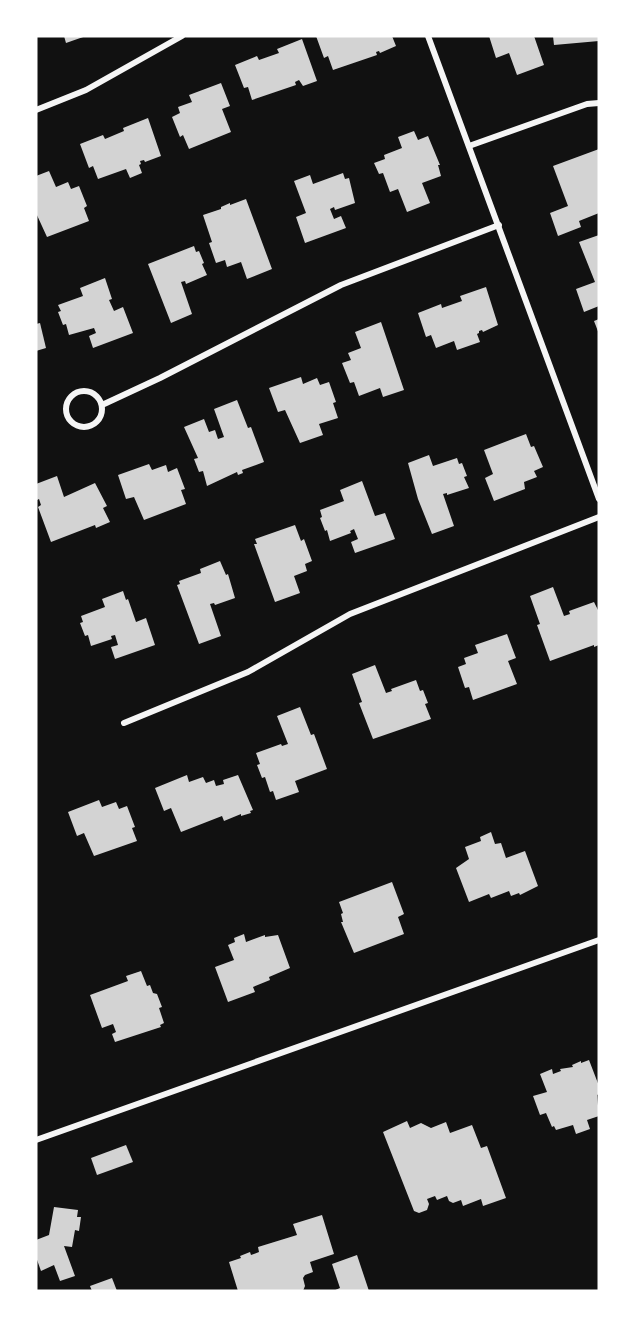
<svg xmlns="http://www.w3.org/2000/svg" width="635" height="1327" font-family="'Alegreya Sans',sans-serif">
	<rect width="100%" height="100%" fill="#111"/>
	<g fill="#d3d3d3">
		<path d="M64,36H86L66,43Z"/>
		<path d="M316,36H392L396,46L380,53L379,51L376,52L377,55L333,70L328,56L324,58Z"/>
		<path d="M489,36H534L544,65L517,75L509,53L496,58Z"/>
		<path d="M553,36H599V41L554,45Z"/>
		<path d="M302,39L317,81L303,86L299,80L295,82L296,85L252,100L248,87L244,88L235,65L257,56L259,60L279,53L277,49Z"/>
		<path d="M221,83L230,106L222,109L231,132L189,149L183,135L180,137L172,117L180,113L178,107L192,102L189,95Z"/>
		<path d="M148,118L161,156L145,162L144,160L140,161L141,164L139,165L142,173L130,178L126,169L98,179L93,166L89,168L80,144L103,135L105,139L124,131L123,128Z"/>
		<path d="M414,131L418,140L428,136L440,165H438L441,176L422,183L430,203L407,212L398,189L390,192L383,173L379,174L374,163L385,159L384,155L402,148L398,137Z"/>
		<path d="M599,149V213L579,221L581,227L558,236L550,213L568,206L553,166Z"/>
		<path d="M49,171L56,187L68,182L71,189L79,186L87,206L84,208L89,221L47,237L36,213V176Z"/>
		<path d="M343,173L345,179L349,178L355,203L335,210L334,207L330,209L334,219L341,216L346,228L305,243L296,217L306,213L294,181L310,175L313,184Z"/>
		<path d="M246,199L272,269L247,279L241,262L227,267L225,260L216,263L209,243L212,242L203,215L221,209V207L230,203V205Z"/>
		<path d="M599,235V306L584,312L576,289L595,282L579,242Z"/>
		<path d="M194,246L196,252L199,251L204,263L202,264L207,275L186,284L185,281L181,282L192,314L171,323L148,264Z"/>
		<path d="M105,278L112,299L109,300L114,311L123,307L133,333L93,348L89,336L96,333L94,328L69,335L66,324L63,325L58,312L61,311L58,305L83,296L80,288Z"/>
		<path d="M486,287L498,325L483,332L482,330L479,331V333L477,334L480,342L457,350L454,341L436,348L431,335L426,337L418,313L441,304L442,308L462,301L460,296Z"/>
		<path d="M599,319V334L594,321Z"/>
		<path d="M381,322L404,390L383,397L380,388L359,396L354,382L350,383L342,363L351,360L348,353L361,348L355,332Z"/>
		<path d="M40,323L46,348L36,351V324Z"/>
		<path d="M301,377L303,384L317,378L320,385L329,382L336,402L333,403L338,418L319,424L323,435L300,443L285,410L278,412L269,388Z"/>
		<path d="M237,400L248,428L251,427L264,462L242,470L243,473L238,475L237,472L207,486L203,471L199,472L194,459L198,458L184,427L204,419L209,432L215,430L218,439L224,437L214,409Z"/>
		<path d="M526,434L531,447L534,446L543,467L534,471L537,477L524,482L525,489L494,501L485,478L493,474L484,450Z"/>
		<path d="M429,455L433,466L457,458L459,464L462,463L467,476L464,477L469,488L447,495V493L443,494L454,526L432,534L418,499L408,463Z"/>
		<path d="M149,464L152,470L166,465L168,472L177,468L185,489L181,490L186,504L144,520L134,497L126,499L118,475Z"/>
		<path d="M57,476L64,497L95,483L107,506L103,508L110,522L96,528L95,525L51,542L38,507L41,505L39,499L37,500L36,498V484Z"/>
		<path d="M362,481L375,516L385,513L395,539L355,553L351,542L358,539L354,529L350,531L351,533L330,541L327,530L325,531L320,518L322,517L320,510L344,501L340,490Z"/>
		<path d="M295,525L301,541L304,539L312,561L305,564L307,571L294,576L300,593L275,602L254,544H257L255,539Z"/>
		<path d="M220,561L226,575L228,574L235,598L215,605L214,603L210,604L221,636L199,644L177,585L180,584L179,581L201,573L200,569Z"/>
		<path d="M553,587L564,616L570,614L569,611L594,602L599,612V645L594,647V645L550,661L537,625L540,624L530,596Z"/>
		<path d="M123,591L126,600L128,599L136,622L146,618L155,645L115,659L111,647L118,645L115,635L111,636L112,639L91,646L88,635L85,636L80,623L83,622L81,616L105,607L102,599Z"/>
		<path d="M507,634L516,658L508,661L517,684L473,700L469,687L465,688L458,667L466,664L464,658L478,653L475,645Z"/>
		<path d="M375,665L386,693L392,691L391,689L416,680L420,691L423,690L428,703L425,704L431,719L373,739L359,703L362,702L352,674Z"/>
		<path d="M300,707L311,735L314,734L327,769L295,781L299,792L276,800L273,791L270,792L265,777L262,778L257,765L260,764L256,753L281,744L282,746L288,744L277,716Z"/>
		<path d="M187,775L189,782L203,777L206,783L214,780L216,786L224,784L223,780L238,775L253,810L250,811L251,813L241,816V814L224,821L222,816L181,832L171,808L164,811L155,788Z"/>
		<path d="M99,800L102,807L116,802L119,809L127,806L135,827L132,828L137,841L94,856L84,833L77,836L68,812Z"/>
		<path d="M491,832L495,844L501,843L506,858L525,851L538,886L520,895L519,893L511,896L509,891L491,898L489,894L469,902L456,868L469,859L465,847L481,841L480,837Z"/>
		<path d="M392,882L404,914L398,917L404,934L354,953L341,922H343L341,914L343,913L339,902Z"/>
		<path d="M244,934L246,942L265,935V937L278,935L290,968L269,977L270,980L253,987L255,992L228,1002L215,967L234,960L228,945L235,942L234,938Z"/>
		<path d="M141,971L147,986L150,985L153,993L157,994L162,1007L159,1008L164,1023L160,1025L161,1027L115,1042L112,1034L116,1032L113,1024L102,1028L90,995L128,981L126,976Z"/>
		<path d="M589,1060L599,1086V1094L597,1095L599,1116L587,1120L590,1129L576,1134L573,1125L556,1130L554,1126L552,1127L546,1113L540,1115L533,1096L547,1092L540,1074L552,1069L553,1074L561,1071L560,1069L573,1067L572,1065L581,1061V1063Z"/>
		<path d="M407,1121L410,1128L421,1123L431,1128L446,1122L450,1133L472,1125L481,1148L487,1146L506,1198L483,1206L481,1199L463,1206L461,1200L453,1203L449,1201L447,1196L437,1200L435,1196L427,1199L429,1204L427,1210L419,1213L414,1211L383,1132Z"/>
		<path d="M126,1145L133,1162L97,1175L91,1158Z"/>
		<path d="M54,1207L78,1210L77,1217H81L79,1231L75,1230L72,1247L64,1246L75,1276L60,1281L54,1265L41,1271L36,1257V1240L49,1235Z"/>
		<path d="M322,1215L334,1254L310,1262L313,1272L305,1275L303,1278L305,1286L303,1291H238L229,1262L241,1258L240,1256L250,1252L251,1255L259,1252L258,1247L297,1235L293,1224Z"/>
		<path d="M357,1255L369,1291H333L340,1288L332,1264Z"/>
		<path d="M112,1278L117,1291H92L90,1286Z"/>
	</g>
	<g fill="none" stroke-linecap="round" stroke-linejoin="round">
		<g stroke="#f5f5f5" stroke-width="6">
			<path d="M428,36L599,499"/>
			<path d="M36,110L86,90L182,36"/>
			<path d="M469,146L587,104L599,103"/>
			<circle cx="84" cy="409" r="18"/>
			<path d="M102,405L160,378L341,285L499,225"/>
			<path d="M124,723L248,672L350,614L599,517"/>
			<path d="M36,1140L599,940"/>
		</g>
	</g>
	<rect width="635" height="1327" fill="none" stroke="#ffffff" stroke-width="75"/>
</svg>
